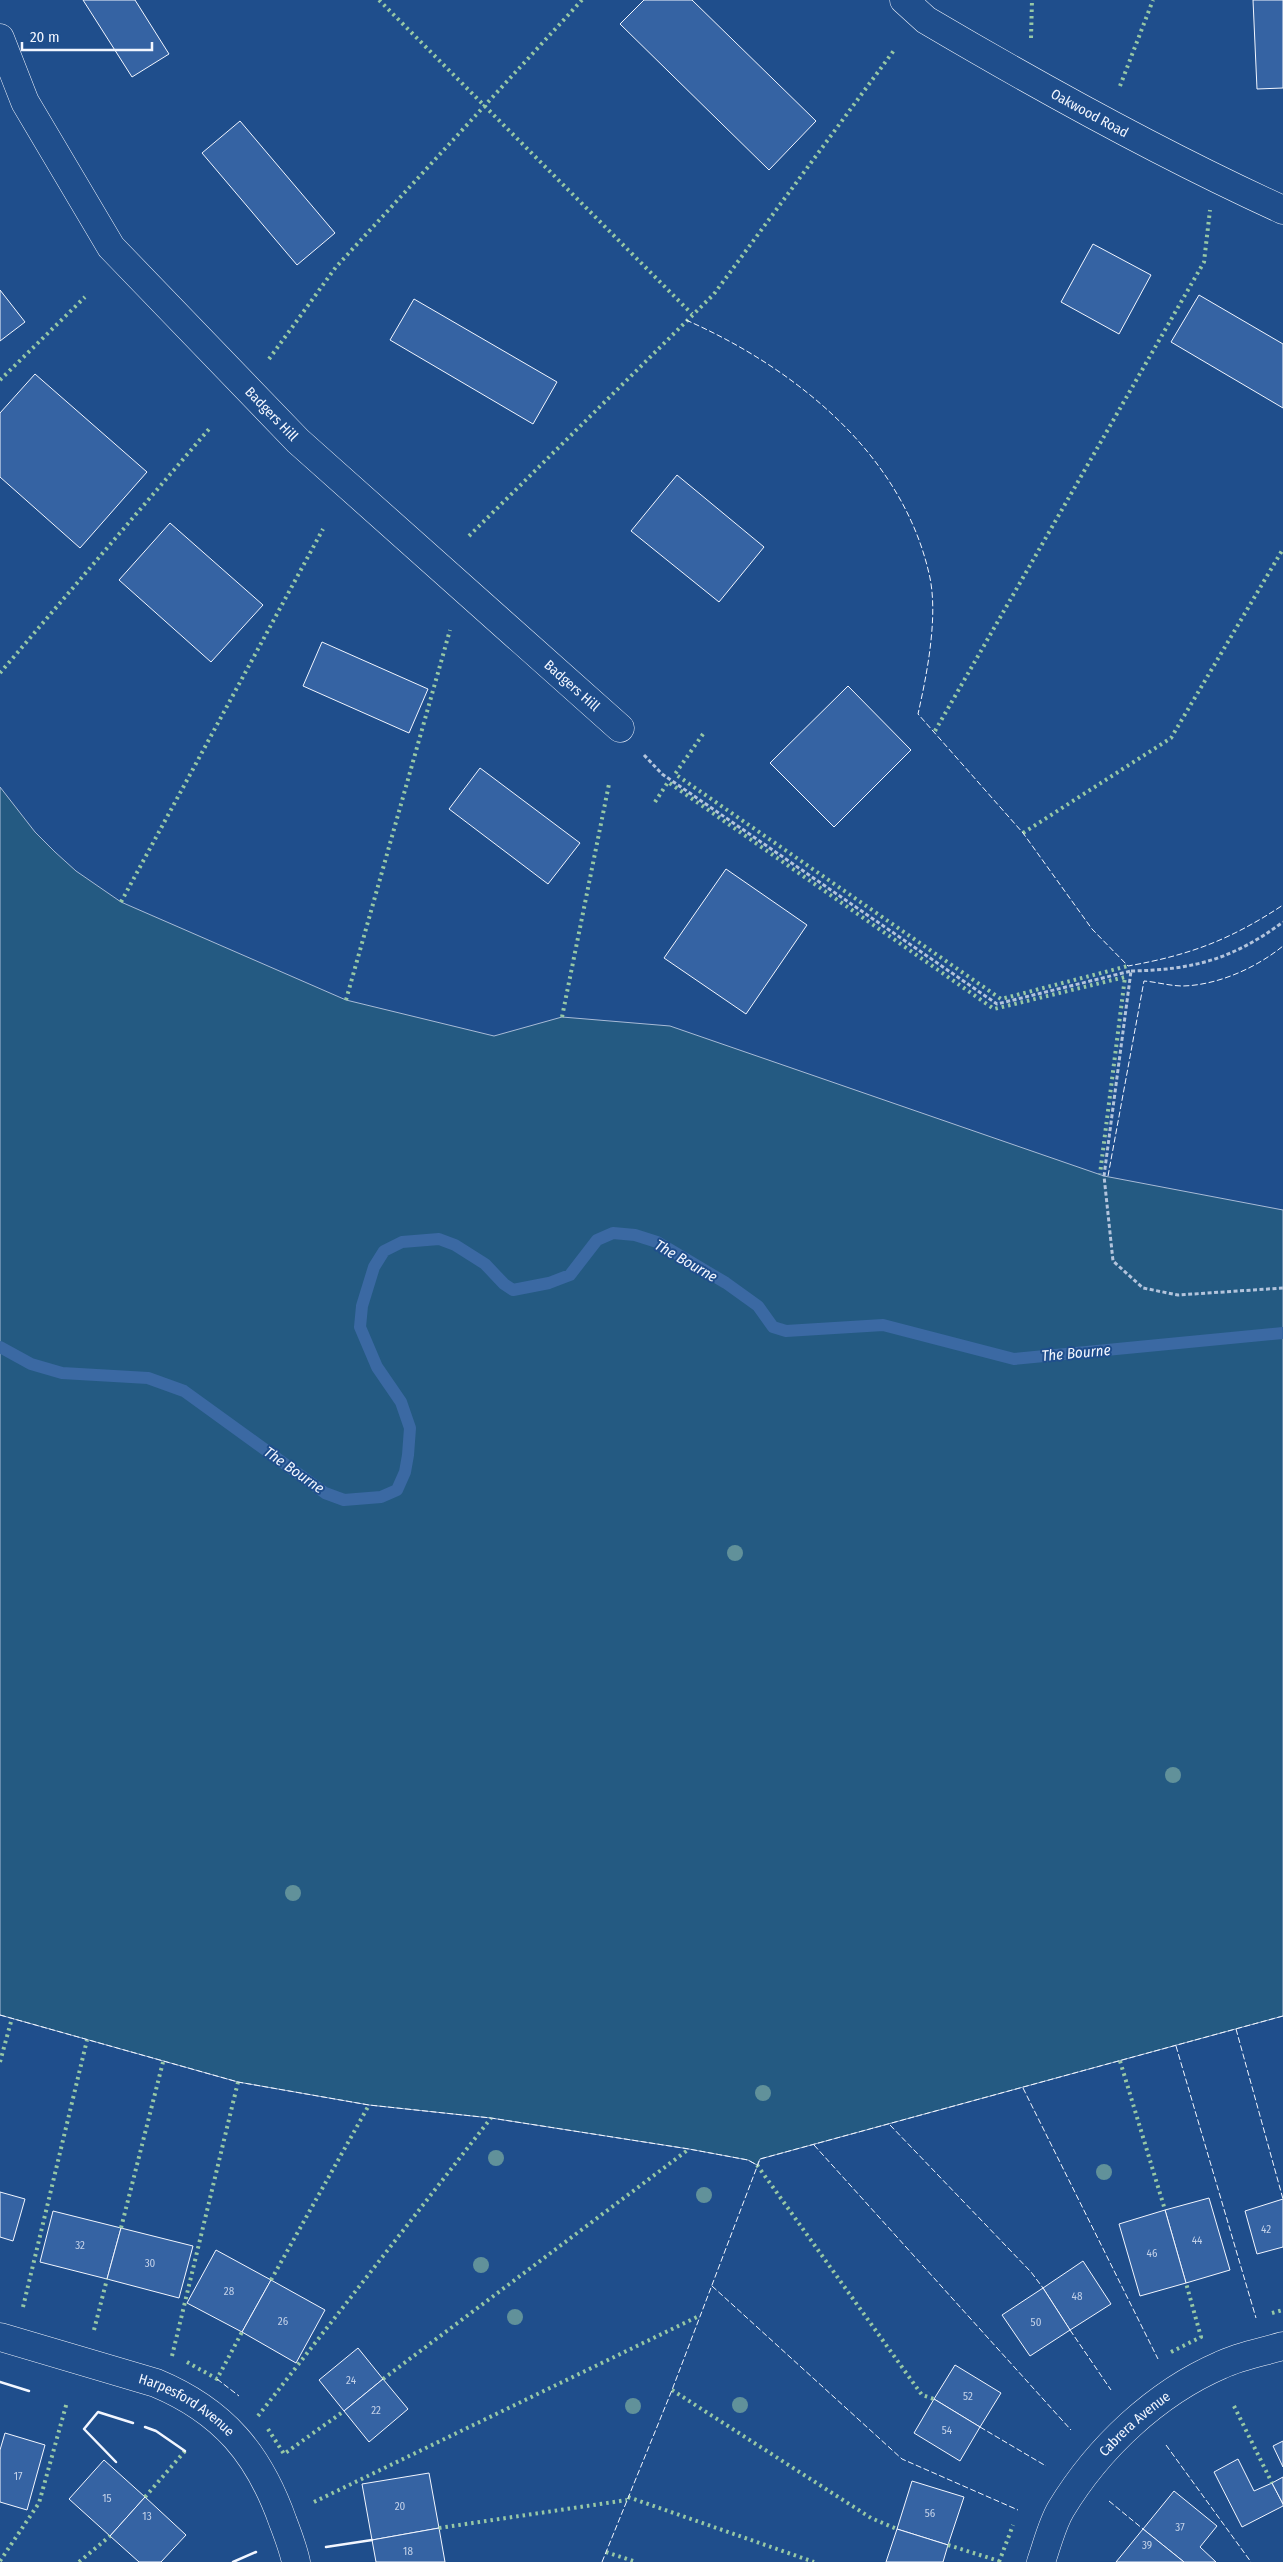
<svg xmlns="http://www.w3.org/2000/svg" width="1283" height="2562" font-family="'Fira Sans Condensed',sans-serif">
	<rect width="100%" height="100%" fill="#1f4e8c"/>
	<path fill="#245a82" stroke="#a8bbd7" d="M0,787L35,832L55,852L76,871L121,902L346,1000L494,1036L562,1017L670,1026L1104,1176L1283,1210V2016L760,2159L757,2165L748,2160L689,2149L491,2118L369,2105L238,2082L0,2015Z"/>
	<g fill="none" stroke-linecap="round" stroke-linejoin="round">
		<path stroke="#3b69a3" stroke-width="12" d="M0,1347L31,1364L62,1373L148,1378L184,1391L325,1493L344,1500L381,1497L397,1490L405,1472L408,1455L410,1428L401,1402L377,1367L360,1327L362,1306L374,1267L384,1251L402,1242L439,1239L455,1245L485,1264L504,1284L513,1290L549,1283L570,1275L597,1240L613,1233L635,1235L657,1242L726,1283L758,1306L773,1327L786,1331L883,1325L1014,1359L1283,1333"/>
	</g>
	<g fill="#3563a3" stroke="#f2f6ff">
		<path d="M83,0H135L169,54L132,77Z"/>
		<path d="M644,0H692L816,121L769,170L620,24Z"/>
		<path d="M1253,0H1283V88L1257,89Z"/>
		<path d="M240,121L335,233L297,265L202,153Z"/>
		<path d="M1093,244L1151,275L1119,334L1061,302Z"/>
		<path d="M0,290L25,322L0,341Z"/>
		<path d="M1199,295L1283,344V408L1171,342Z"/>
		<path d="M414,299L557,382L533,424L390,340Z"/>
		<path d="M35,374L147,472L80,548L0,477V413Z"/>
		<path d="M677,475L764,547L719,602L631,531Z"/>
		<path d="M170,523L263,605L211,662L119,580Z"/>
		<path d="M322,642L428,689L409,733L303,686Z"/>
		<path d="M848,686L911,750L834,827L770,763Z"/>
		<path d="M480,768L580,843L548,884L449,809Z"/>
		<path d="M726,869L807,925L746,1014L664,958Z"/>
		<path d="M0,2192L25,2199L13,2241L0,2237Z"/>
		<path d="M1209,2198L1230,2270L1186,2283L1165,2210Z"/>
		<path d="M1283,2199V2247L1257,2254L1245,2211Z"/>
		<path d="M1165,2210L1186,2283L1140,2296L1119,2224Z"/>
		<path d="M53,2211L121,2228L107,2279L40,2262Z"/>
		<path d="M121,2228L193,2246L179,2298L107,2279Z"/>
		<path d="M216,2250L271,2280L242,2332L187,2303Z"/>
		<path d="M1083,2261L1111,2304L1070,2330L1043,2288Z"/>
		<path d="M271,2280L325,2310L296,2363L242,2332Z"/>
		<path d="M1043,2288L1070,2330L1030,2356L1002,2315Z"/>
		<path d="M358,2348L383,2379L344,2411L319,2380Z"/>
		<path d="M955,2365L1001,2393L980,2427L934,2399Z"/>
		<path d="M383,2379L408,2409L369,2442L344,2411Z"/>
		<path d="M934,2399L980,2427L960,2461L914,2433Z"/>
		<path d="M5,2433L45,2445L27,2510L0,2502V2450Z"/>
		<path d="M1283,2441V2467L1273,2446Z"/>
		<path d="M1238,2459L1254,2491L1272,2483L1283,2504V2506L1242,2527L1214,2472Z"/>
		<path d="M104,2460L145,2497L110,2536L69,2499Z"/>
		<path d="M429,2473L439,2528L372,2540L362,2484Z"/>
		<path d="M1283,2477V2504L1272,2483Z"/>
		<path d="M912,2481L964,2497L948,2545L897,2529Z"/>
		<path d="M1174,2491L1217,2526L1200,2547L1216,2562H1184L1143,2529Z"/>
		<path d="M145,2497L186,2535L161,2562H139L110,2536Z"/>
		<path d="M439,2528L445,2562H376L372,2540Z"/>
		<path d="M897,2529L948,2545L943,2562H886Z"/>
		<path d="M1143,2529L1184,2562H1116Z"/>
	</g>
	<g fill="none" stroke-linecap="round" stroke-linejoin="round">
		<defs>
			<g id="minor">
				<path id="s1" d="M904,0L926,20C1043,89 1160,154 1283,210"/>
				<path id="s2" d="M0,38L25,102L111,247L298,441L620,728"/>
				<path id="s3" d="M0,2337L156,2383C223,2411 259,2454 283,2522C288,2535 293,2548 296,2562"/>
				<path id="s4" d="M1041,2562C1047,2545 1052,2524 1061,2509C1098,2448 1156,2393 1221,2365C1240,2356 1263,2352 1283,2346"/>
			</g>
		</defs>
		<use href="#minor" stroke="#f2f6ff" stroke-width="29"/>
		<g stroke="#b3c4dc" stroke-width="3" stroke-dasharray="4 2.5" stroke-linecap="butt">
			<path d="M644,755L662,774L997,1004L1131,971L1104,1176L1113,1261L1143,1288L1178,1295L1283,1288"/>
			<path d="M1131,971C1193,970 1233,959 1283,922"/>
		</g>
		<use href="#minor" stroke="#1f4e8c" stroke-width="28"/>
		<g stroke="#97c8a6" stroke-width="4" stroke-dasharray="2.5 4" stroke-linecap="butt">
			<path d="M379,0L692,314"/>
			<path d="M1031,38L1032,0"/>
			<path d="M1120,86L1153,0"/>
			<path d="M269,359L336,267L582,0"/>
			<path d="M0,380L85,297"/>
			<path d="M469,536L714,294L895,49"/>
			<path d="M0,673L209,429"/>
			<path d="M935,731L1204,262L1210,210"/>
			<path d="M703,734L675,774L1001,999L1128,966"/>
			<path d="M655,802L668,782L994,1009L1125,977L1100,1174"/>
			<path d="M1023,833L1171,738L1283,549"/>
			<path d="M121,902L323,529"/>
			<path d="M346,1000L450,630"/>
			<path d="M562,1017L609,784"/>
			<path d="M1120,2061L1165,2210"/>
			<path d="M0,2062L12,2018"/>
			<path d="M757,2165L922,2395L934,2399"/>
			<path d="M121,2228L163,2062"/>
			<path d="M271,2280L369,2105"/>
			<path d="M23,2307L87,2040"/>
			<path d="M1272,2313L1283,2310"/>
			<path d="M94,2330L107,2279"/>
			<path d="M1171,2352L1201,2337L1186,2283"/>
			<path d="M172,2356L238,2082"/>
			<path d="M187,2362L217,2379L242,2332"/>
			<path d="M383,2379L689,2149"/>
			<path d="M672,2390L871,2518L897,2529"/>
			<path d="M1234,2406L1272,2483"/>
			<path d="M258,2416L491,2118"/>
			<path d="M268,2429L284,2454L344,2411"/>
			<path d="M145,2497L185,2451"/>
			<path d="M628,2497L814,2562"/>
			<path d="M314,2502L699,2316"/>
			<path d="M439,2528L627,2500"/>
			<path d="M948,2545L999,2561"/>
			<path d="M606,2552L636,2562"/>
			<path d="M0,2561L39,2503L67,2402"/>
			<path d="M79,2562L110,2536"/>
			<path d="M999,2562L1013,2525"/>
		</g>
		<g stroke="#f2f6ff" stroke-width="1" stroke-dasharray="6 2.5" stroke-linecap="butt">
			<path d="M686,320C795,368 904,455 930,578C938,618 927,674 918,714L1023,833L1092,929L1128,966C1190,955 1230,940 1283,905"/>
			<path d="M1108,1176L1144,981C1157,982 1170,986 1183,986C1218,985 1256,968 1283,946"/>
			<path d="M0,2015L238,2082L369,2105L491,2118L689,2149L748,2160L757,2165"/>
			<path d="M1236,2029L1283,2199"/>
			<path d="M1176,2046L1256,2318"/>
			<path d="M1023,2088L1158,2359"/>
			<path d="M890,2125L1031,2272L1043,2288"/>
			<path d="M814,2145L1071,2430"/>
			<path d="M712,2286L902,2459L1018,2510"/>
			<path d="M1070,2330L1111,2390"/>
			<path d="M217,2379L239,2396"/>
			<path d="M980,2427L1046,2466"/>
			<path d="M1166,2445L1251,2562"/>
			<path d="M1109,2501L1143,2529"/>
			<path d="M602,2562L672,2390L760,2159L1283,2016"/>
		</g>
		<g stroke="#f2f6ff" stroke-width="2.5">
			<path d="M0,2382L29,2391"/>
			<path d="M145,2427L156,2431L185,2451"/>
			<path d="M116,2462L84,2429L98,2412L133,2423"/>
			<path d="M326,2547L372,2540"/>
			<path d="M233,2562L256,2552"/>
		</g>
	</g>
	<g fill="#61919a">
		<circle cx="735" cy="1553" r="8"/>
		<circle cx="1173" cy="1775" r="8"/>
		<circle cx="293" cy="1893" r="8"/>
		<circle cx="763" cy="2093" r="8"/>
		<circle cx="496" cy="2158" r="8"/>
		<circle cx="1104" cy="2172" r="8"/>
		<circle cx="704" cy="2195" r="8"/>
		<circle cx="481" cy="2265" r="8"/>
		<circle cx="515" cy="2317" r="8"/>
		<circle cx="740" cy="2405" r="8"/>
		<circle cx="633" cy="2406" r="8"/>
	</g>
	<g text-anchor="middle" stroke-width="4" stroke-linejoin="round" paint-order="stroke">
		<g font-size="11" fill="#c3d1e8">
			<text x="1266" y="2233">42</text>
			<text x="1197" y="2244">44</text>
			<text x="80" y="2249">32</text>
			<text x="1152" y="2257">46</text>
			<text x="150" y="2267">30</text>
			<text x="229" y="2295">28</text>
			<text x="1077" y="2300">48</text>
			<text x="283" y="2325">26</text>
			<text x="1036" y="2326">50</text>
			<text x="351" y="2384">24</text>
			<text x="968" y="2400">52</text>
			<text x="376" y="2414">22</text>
			<text x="947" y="2434">54</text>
			<text x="18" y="2480">17</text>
			<text x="107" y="2502">15</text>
			<text x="400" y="2510">20</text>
			<text x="930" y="2517">56</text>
			<text x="147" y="2520">13</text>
			<text x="1180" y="2531">37</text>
			<text x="1147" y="2549">39</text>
			<text x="408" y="2555">18</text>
		</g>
		<g font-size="14" fill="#f2f6ff" stroke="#1f4e8c">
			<text dy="5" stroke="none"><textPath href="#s1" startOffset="218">Oakwood Road</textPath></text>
			<text dy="5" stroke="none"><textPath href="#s2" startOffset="469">Badgers Hill</textPath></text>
			<text dy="5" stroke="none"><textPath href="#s2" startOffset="874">Badgers Hill</textPath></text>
			<text dy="5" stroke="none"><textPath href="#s3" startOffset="200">Harpesford Avenue</textPath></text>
			<text dy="5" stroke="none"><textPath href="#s4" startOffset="170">Cabrera Avenue</textPath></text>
		</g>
		<g font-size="15" font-style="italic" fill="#f2f6ff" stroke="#1f4e8c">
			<text transform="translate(686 1261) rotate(30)" y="5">The Bourne</text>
			<text transform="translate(1076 1353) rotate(-5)" y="5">The Bourne</text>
			<text transform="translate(294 1470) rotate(35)" y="5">The Bourne</text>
		</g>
	</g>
	<path d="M22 42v8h130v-8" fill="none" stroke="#f2f6ff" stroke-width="2.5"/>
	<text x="30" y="42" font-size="15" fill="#f2f6ff" stroke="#1f4e8c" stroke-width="4" paint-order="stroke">20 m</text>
</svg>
